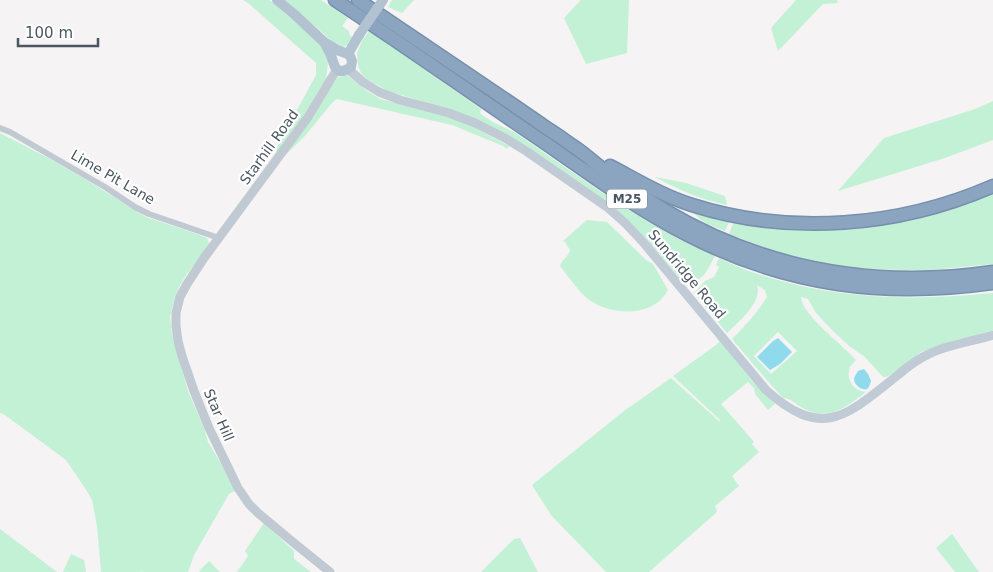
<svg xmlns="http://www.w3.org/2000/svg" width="993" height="572" font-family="'DejaVu Sans',sans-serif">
	<rect width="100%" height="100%" fill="#f5f3f3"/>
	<g fill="#c3f1d5" fill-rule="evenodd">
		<path d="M243,0H269L272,2L309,33L320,45L326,55L328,62L326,79L296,128L276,155L277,147L316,75V63L248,3Z"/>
		<path d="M285,0H321L348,18L342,26L349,31L350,36L353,37L348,45L342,47L336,46L324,34Z"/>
		<path d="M392,0H414L402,13L388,7Z"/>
		<path d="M581,0H629L627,53L586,64L564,18Z"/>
		<path d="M796,0H837L838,3L823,4L778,51L771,28Z"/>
		<path d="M370,30L391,47H393L481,109L480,113C490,122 502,126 514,132C564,166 613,202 666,232C681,241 698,248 715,256C707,271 702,283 683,285L674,272L645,237H642L516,140L421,101L388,91L367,79L361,73L358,65L357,53L363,39Z"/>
		<path d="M347,75L367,91L380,99L439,114L467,124L509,146L507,149L503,146L452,125L337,99L332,103L304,137L282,158L338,77Z"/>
		<path d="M993,101V140L945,158L838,191L884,138L975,109Z"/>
		<path d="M0,133L50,159L88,181L146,217L197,234L207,238L209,243L207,249L186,275L179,287L173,305L170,316L172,334L188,391L204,428L208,442L223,467L235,491L229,494L194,555L188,572H142L144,569L141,572H101L97,526L92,500L87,491L66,460L5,415L0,413Z"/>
		<path d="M655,177L686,183L725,196L727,205C700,199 679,190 655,177Z"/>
		<path d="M993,192V264L930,270H901L832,267L758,246L729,234L734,221L785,228L838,229L914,218L943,211Z"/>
		<path d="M693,212L730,220L725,231C713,226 701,223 693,212Z"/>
		<path d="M587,220L607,222L646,260L653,264L668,290C654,317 614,316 591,301C580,294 569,277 560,266C562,259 568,258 570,250L565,242L563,241Z"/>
		<path d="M719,258C732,264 744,270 758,274C834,300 914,301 993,293V330L974,336L955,340L921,352L892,374L886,377H883L865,357L849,346L832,330L816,313L808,299L801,297C801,314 844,346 856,360C854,362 852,364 850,367C845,379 854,391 866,392C845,408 827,423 801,407C795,404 791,398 783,398L766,379L732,339C746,325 756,314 767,297L765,290L757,285C763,302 738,322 727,333L694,293L705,281L714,277L719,267L716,265ZM778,332L797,351L771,374L754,356Z"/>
		<path d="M720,341L752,381L775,404L768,410L755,394L754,388L748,382L721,404L754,442L752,444L759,452L732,476L739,486L715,506L717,512L649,572H606L551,515L532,485L624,411L671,378L720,422V420L673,376L716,345Z"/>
		<path d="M264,523L294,551V559L311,572H237L248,556L245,551Z"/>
		<path d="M0,529L57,572H0Z"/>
		<path d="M952,534L976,568L979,572H955L936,548Z"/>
		<path d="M520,538L538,572H481L514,539Z"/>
		<path d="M71,554L84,560L86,572H63Z"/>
		<path d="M209,561L220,572H200L199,571Z"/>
	</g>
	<g fill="#90daee">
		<path d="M778,338L792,352L780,364L770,370L757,357L773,341Z"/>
		<path d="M864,369L868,374L871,381C870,384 869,388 867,389C861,391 854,384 854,379C854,377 857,373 858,371Z"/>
	</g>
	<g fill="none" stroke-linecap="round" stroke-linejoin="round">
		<defs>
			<g id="motorway">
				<path d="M335,0C407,47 477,97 548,145C594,177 639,210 688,235C787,286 884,298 993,283"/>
				<path d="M358,0C421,43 485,85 548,129C558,135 567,142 576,148C589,157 600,168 612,176C630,188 648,200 666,211C768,271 876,289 993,272"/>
				<path d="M610,166C637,180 663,196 692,205C790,236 899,227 993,186"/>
			</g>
		</defs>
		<use href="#motorway" stroke="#7690ad" stroke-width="15"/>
		<path stroke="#c1cad2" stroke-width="6" d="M0,128L10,132L105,187L135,207L149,214L219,238"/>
		<path stroke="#c1cad2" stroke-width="9" d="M330,572L294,543L258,513L249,504L238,488L209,428L194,391L182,356L178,341L176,326V313L180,297L187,284L204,258L308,117L337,69"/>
		<path stroke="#c1cbd6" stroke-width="9" d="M348,69L363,82L379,92L400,100L449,113L475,123L505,138L526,151L607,207L625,223L643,242L766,390C824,442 848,414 898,375C906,368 914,362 923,357C945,345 970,342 993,335"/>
		<g stroke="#b3c2d1" stroke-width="10">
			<path d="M277,0L294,14L324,42L337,50L348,54L350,56L352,61L351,67L348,69L343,71H339L335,67L330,53L324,42"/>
			<path d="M348,54L359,35"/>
		</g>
		<use href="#motorway" stroke="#8ba5c1" stroke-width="12"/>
		<path stroke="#b3c2d1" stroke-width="10" d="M359,35L383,0"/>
	</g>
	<g text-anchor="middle" stroke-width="4.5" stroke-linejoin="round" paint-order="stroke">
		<rect fill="#fff" stroke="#808990" stroke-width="1" x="607" y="189.5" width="40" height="19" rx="4"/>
		<g font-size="12" font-weight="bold" fill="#4a5661">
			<text x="627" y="203">M25</text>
		</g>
		<g font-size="14" fill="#4a5661" stroke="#fff">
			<text transform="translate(269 147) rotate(-54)" y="5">Starhill Road</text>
			<text transform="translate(113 177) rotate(30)" y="5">Lime Pit Lane</text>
			<text transform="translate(687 274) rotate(50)" y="5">Sundridge Road</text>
			<text transform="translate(219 415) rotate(67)" y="5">Star Hill</text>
		</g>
	</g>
	<path d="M18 38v8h80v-8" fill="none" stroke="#4a5661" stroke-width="2.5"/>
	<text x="25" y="38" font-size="15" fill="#4a5661" stroke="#ffffff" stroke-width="4" paint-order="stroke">100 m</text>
</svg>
